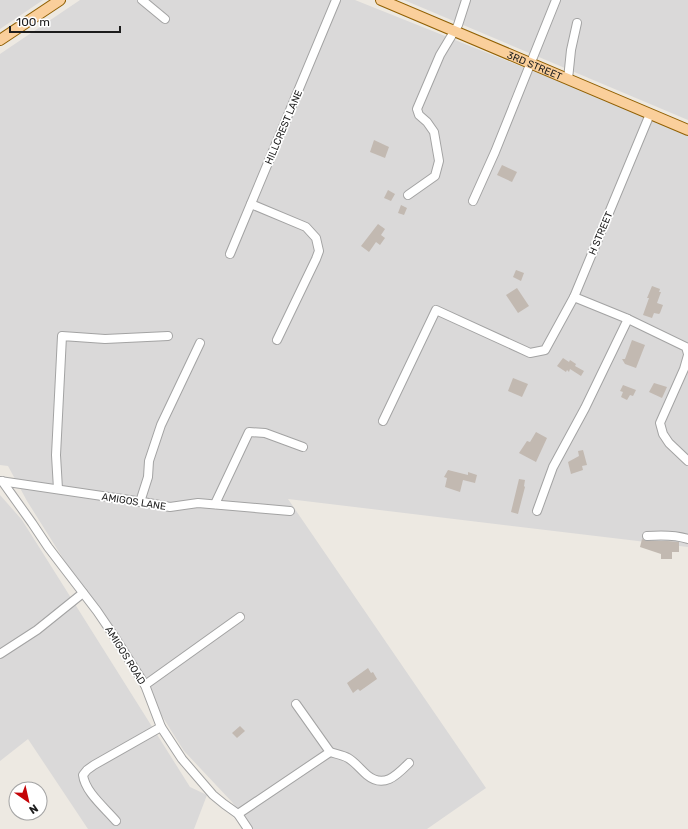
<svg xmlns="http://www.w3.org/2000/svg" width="688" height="829" font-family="Rubik,sans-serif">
	<rect width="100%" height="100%" fill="#ede9e2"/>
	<g fill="#dad9d9">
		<path d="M0,0H43L0,29Z"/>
		<path d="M80,0H355L688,133V547L288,499L486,788L427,829H252L232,802L184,751L27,501L8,466L0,465V54Z"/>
		<path d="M404,0H688V120Z"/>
		<path d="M0,495L22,520L190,787L207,795L194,829H88L28,739L0,761Z"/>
	</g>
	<g fill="#c2b9b1">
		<path d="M374,140L389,147L385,158L370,152Z"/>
		<path d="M502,165L517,172L512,182L497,175Z"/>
		<path d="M388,190L395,194L391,201L384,198Z"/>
		<path d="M401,205L407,208L404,215L398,213Z"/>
		<path d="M378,224L385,229L381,235L385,238L380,245L376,242L369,252L361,246Z"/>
		<path d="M516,270L524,273L521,281L513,277Z"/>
		<path d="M652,286L660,289L659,292H661L657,303L663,305L660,313L659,314L654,313L652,318L643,315L649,298H647Z"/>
		<path d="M517,288L529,306L518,313L506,295Z"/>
		<path d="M632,340L645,345L636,368L625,364L622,359H625Z"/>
		<path d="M563,358L569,362L570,360L576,364L575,366L584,371L581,376L570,369L569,372L567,370L566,372L557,366Z"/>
		<path d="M513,378L528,384L522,397L508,391Z"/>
		<path d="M654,383L667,387L662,398L649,392Z"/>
		<path d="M623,385L636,390L633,396L630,395L627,400L621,397L623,392L620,391Z"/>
		<path d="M536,432L547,438L536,462L519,453L527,441L530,442Z"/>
		<path d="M583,450L587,465L582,466L583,470L571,474L568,462L579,456L578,451Z"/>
		<path d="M448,470L468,475V472L477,475L475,483L463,480L460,492L445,487L447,478L444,477Z"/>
		<path d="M519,479L525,480L524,486L525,487L518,514L511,512Z"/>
		<path d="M642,539L647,541H668L679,542V552H672V559H661V554L640,547Z"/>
		<path d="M368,668L371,673L373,672L377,679L360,691L358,689L353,693L347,683Z"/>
		<path d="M240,726L245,731L237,738L232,733Z"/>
	</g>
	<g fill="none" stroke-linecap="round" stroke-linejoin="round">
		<defs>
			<g id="minor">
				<path d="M142,0L165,19"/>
				<path d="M568,79L571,50L577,23"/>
				<path d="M408,195L435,176L439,161L434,132L427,122L419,115L417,109L440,55L458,25L466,0"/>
				<path d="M473,201L495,152L556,0"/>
				<path d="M251,204L306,227L316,238L319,251L316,259L277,340"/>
				<path d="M230,254L336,0"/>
				<path d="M574,297L628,319L686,347L688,354"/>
				<path d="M688,355L684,369L660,423L663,434L669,443L688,461"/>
				<path d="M383,421L436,310L530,353L545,350L574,297L650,114"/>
				<path d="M0,481L143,502L170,507L198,503L290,511"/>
				<path d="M2,481L32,523L48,547L97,611L114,636L145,685L161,727L182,759L213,795L224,804L238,814L248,829"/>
				<path d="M58,489L56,455L62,336L105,339L168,336"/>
				<path d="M140,502L148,477L149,461L161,425L200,343"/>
				<path d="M215,504L249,432L265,433L303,447"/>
				<path d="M537,511L553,467L585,408L628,319"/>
				<path d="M647,536C660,535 676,535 688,539"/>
				<path d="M0,654L37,630L83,593"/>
				<path d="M145,685L240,617"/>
				<path d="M330,752C336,754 343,755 348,758C355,762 360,769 367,775C384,789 397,775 409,763"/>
				<path d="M238,814L330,752L296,704"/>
				<path d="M116,821C105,808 85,792 83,775L87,770L94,765L161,727"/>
			</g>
			<g id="major">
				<path id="s1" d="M381,0L688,130"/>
				<path d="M0,40L60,0"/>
			</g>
		</defs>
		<use href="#minor" stroke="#a3a3a3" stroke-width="10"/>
		<use href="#major" stroke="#916003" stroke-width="12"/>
		<use href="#minor" stroke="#fff" stroke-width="8"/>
		<use href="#major" stroke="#facf9b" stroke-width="10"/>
	</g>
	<g text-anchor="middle" stroke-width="3.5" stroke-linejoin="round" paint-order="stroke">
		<g font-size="10" fill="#1c1c1c" stroke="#fff">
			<text dy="4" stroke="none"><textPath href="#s1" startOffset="167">3RD STREET</textPath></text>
			<text transform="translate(283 127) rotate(-67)" y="4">HILLCREST LANE</text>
			<text transform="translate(600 233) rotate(-67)" y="4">H STREET</text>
			<text transform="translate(134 501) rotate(9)" y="4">AMIGOS LANE</text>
			<text transform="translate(126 655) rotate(58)" y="4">AMIGOS ROAD</text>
		</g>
	</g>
	<g transform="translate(28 801) rotate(146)"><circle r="19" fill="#ffffff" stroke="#a4a4a4"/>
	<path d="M0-3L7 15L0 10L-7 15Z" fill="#c40407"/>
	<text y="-6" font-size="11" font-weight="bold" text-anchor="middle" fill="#1c1c1c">N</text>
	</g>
	<path d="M10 26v6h110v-6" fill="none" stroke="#1c1c1c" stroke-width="2"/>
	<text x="16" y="26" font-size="12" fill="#1c1c1c" stroke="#ffffff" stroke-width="3" paint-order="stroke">100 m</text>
</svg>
